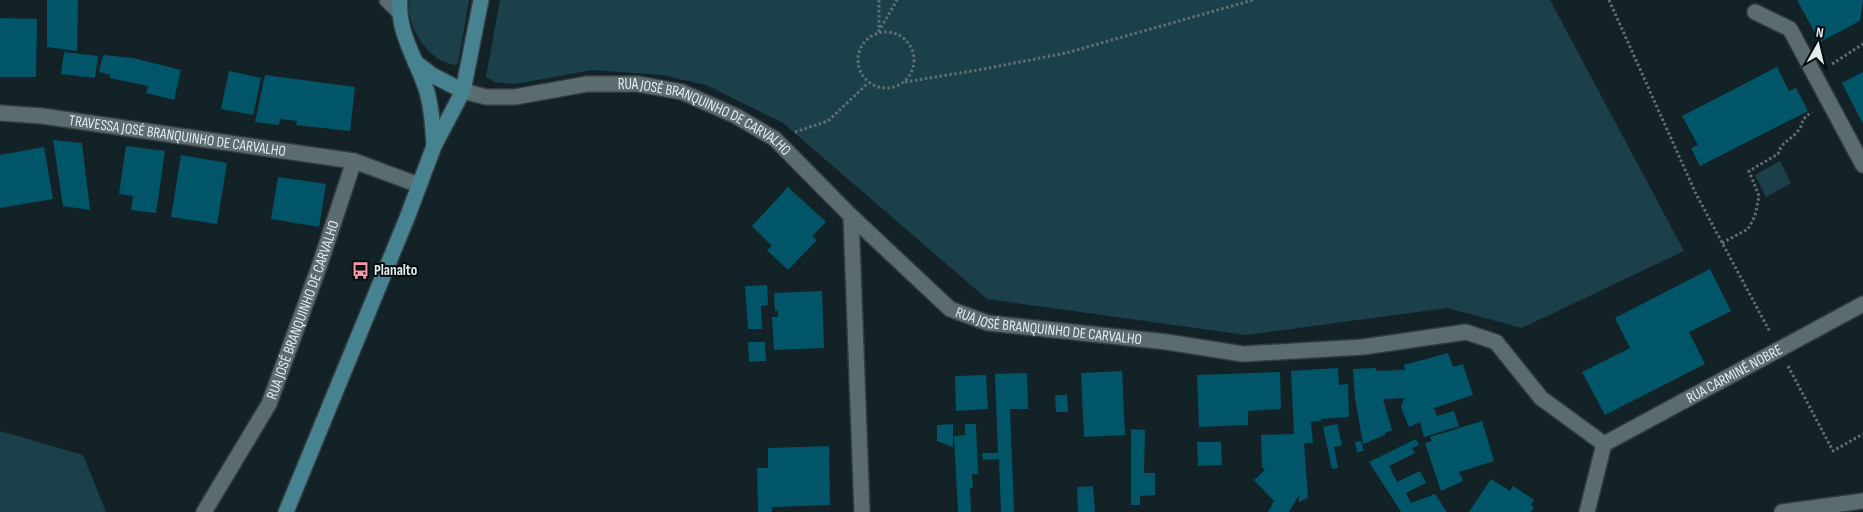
<svg xmlns="http://www.w3.org/2000/svg" width="1863" height="512" font-family="'Sofia Sans Condensed',sans-serif">
	<rect width="100%" height="100%" fill="#132227"/>
	<g fill="#1c404a">
		<path d="M410,0H469L458,63L455,65C449,63 442,62 437,58C420,46 406,21 410,0Z"/>
		<path d="M500,0H1550L1684,251L1522,328L1447,308L1246,335L987,299L783,123L706,85L662,75L592,70L516,84L495,82L486,77Z"/>
		<path d="M1780,161L1791,183L1766,197L1755,175Z"/>
		<path d="M0,431L83,455L106,512H0Z"/>
	</g>
	<g fill="#005668">
		<path d="M47,0H78L77,51L47,47Z"/>
		<path d="M1797,0H1863L1860,21L1820,42Z"/>
		<path d="M0,18L37,19L36,77H0Z"/>
		<path d="M64,52L98,56L95,78L61,74Z"/>
		<path d="M103,55L133,58L181,70L174,100L146,93L148,86L110,78V75L99,72Z"/>
		<path d="M1777,67L1789,91L1796,88L1808,111L1700,166L1691,148L1698,145L1682,116Z"/>
		<path d="M229,71L261,78L253,115L221,109Z"/>
		<path d="M1863,72V124L1842,83Z"/>
		<path d="M265,75L355,87L350,131L296,125L297,121L280,119L279,125L255,122Z"/>
		<path d="M53,140L82,143L90,210L63,206Z"/>
		<path d="M126,146L165,151L156,213L131,210L133,196L119,194Z"/>
		<path d="M44,147L53,199L0,208V155Z"/>
		<path d="M181,155L227,163L217,224L171,217Z"/>
		<path d="M278,177L326,184L319,227L271,219Z"/>
		<path d="M788,187L826,222L812,236L817,240L788,270L767,250L772,246L752,226Z"/>
		<path d="M1710,269L1731,311L1689,332L1705,364L1605,415L1582,372L1630,348L1615,318Z"/>
		<path d="M767,285L768,305L761,306L762,329H748L745,286Z"/>
		<path d="M822,291L824,348L774,350L772,317H778V311H775L774,293Z"/>
		<path d="M748,342H765L766,361L749,362Z"/>
		<path d="M1448,353L1453,367L1463,364L1473,395L1434,408L1437,416L1454,411L1459,426L1424,437L1420,422L1409,427L1401,407L1404,398L1383,399L1392,430L1385,433V435L1363,444L1355,398L1353,369L1376,368V371L1405,370L1404,365Z"/>
		<path d="M1338,368L1339,385L1348,384L1349,417L1321,419V421L1311,422L1313,443H1304L1308,498L1299,502V495L1289,512H1268L1274,501L1254,480L1265,470L1262,467L1261,435L1294,434L1291,371Z"/>
		<path d="M1122,371L1125,435L1084,437L1081,373Z"/>
		<path d="M1280,372L1281,409L1248,411V425L1199,427L1197,375Z"/>
		<path d="M1027,373L1028,409H1010L1014,512H1001L999,459L983,460L982,453H998L995,374Z"/>
		<path d="M986,375L988,409L956,411L955,376Z"/>
		<path d="M1055,395H1067L1068,412H1056Z"/>
		<path d="M1482,421L1494,461L1459,472L1463,481L1441,491L1425,443L1432,441L1430,437Z"/>
		<path d="M953,424V447L937,441V425Z"/>
		<path d="M965,424H976L978,474H972L973,488H970L971,512H958L954,436L965,435Z"/>
		<path d="M1337,424L1342,445L1334,447L1338,468L1332,469L1323,427Z"/>
		<path d="M1131,429L1145,430L1144,473H1155V495L1140,496V505H1131Z"/>
		<path d="M1416,439L1419,445L1412,448L1415,453L1389,466L1397,482L1420,471L1426,483L1406,493L1411,503L1435,494L1447,512H1401L1369,462Z"/>
		<path d="M1361,441L1364,451L1357,452L1355,442Z"/>
		<path d="M1197,442H1221L1222,465L1198,466Z"/>
		<path d="M829,446L830,505L772,507V512H758L757,468H768V448Z"/>
		<path d="M1491,479L1510,491L1513,486L1534,500L1531,505L1534,507L1531,512H1469Z"/>
		<path d="M1093,486L1095,512H1078L1077,487Z"/>
	</g>
	<g fill="none" stroke-linecap="round" stroke-linejoin="round">
		<defs>
			<g id="street">
				<path d="M387,0L399,12"/>
				<path d="M1755,12L1790,29L1863,165"/>
				<path id="s1" d="M463,91L486,97H515L587,84H638L682,92L736,116L775,139L851,216L950,309L988,323L1167,342L1243,354L1363,347L1466,332L1496,342L1541,398L1604,444"/>
				<path id="s2" d="M0,113L42,116L354,161L419,185"/>
				<path d="M851,216L862,512"/>
				<path id="s3" d="M1604,444L1863,304"/>
				<path id="s4" d="M204,512L269,404L319,267L354,161"/>
				<path d="M1587,512L1604,444"/>
				<path d="M1782,512L1863,501"/>
			</g>
			<g id="secondary">
				<path d="M400,0C397,34 418,61 427,92C432,109 433,128 434,146"/>
				<path d="M415,62L432,75L463,91"/>
				<path d="M286,512L407,218L434,146L463,91L481,0"/>
			</g>
		</defs>
		<use href="#street" stroke="#323c40" stroke-width="18"/>
		<use href="#secondary" stroke="#323c40" stroke-width="18"/>
		<g stroke="#606d72" stroke-width="3" stroke-dasharray="2.5 2.5" stroke-linecap="butt">
			<path d="M879,0V31L897,0"/>
			<path d="M1609,0L1696,194L1770,332"/>
			<circle cx="886" cy="60" r="28"/>
			<path d="M1832,64L1863,44"/>
			<path d="M905,82L984,69L1066,53L1253,0"/>
			<path d="M795,132L828,121L868,83"/>
			<path d="M1722,243L1748,229L1755,216L1759,196L1749,171L1778,154C1782,141 1790,141 1797,132C1805,123 1799,120 1812,112"/>
			<path d="M1788,366L1833,451L1863,434"/>
		</g>
		<use href="#street" stroke="#5b6c71" stroke-width="15"/>
		<use href="#secondary" stroke="#468290" stroke-width="15"/>
	</g>
	<defs>
		<symbol id="bus-bare" viewBox="-9 -9 18 18"><path d="M-5-6H5V4H4V6H2V4H-2V6H-4V4H-5ZM-3.5-4V0h7V-4ZM-3.5 1.2v1.5H-2V1.2ZM2 1.2v1.5H3.5V1.2Z" fill="#f39aa8" stroke="#050a0c" stroke-width="2.5" paint-order="stroke"/></symbol>
	</defs>
	<g fill-rule="evenodd">
		<use href="#bus-bare" x="348" y="258" width="25" height="25"/>
	</g>
	<g text-anchor="middle" stroke-width="4" stroke-linejoin="round" paint-order="stroke">
		<g font-size="15" fill="#e2ecef" stroke="#050a0c">
			<text dy="5" stroke="none"><textPath href="#s1" startOffset="251">RUA JOSÉ BRANQUINHO DE CARVALHO</textPath></text>
			<text dy="5" stroke="none"><textPath href="#s2" startOffset="179">TRAVESSA JOSÉ BRANQUINHO DE CARVALHO</textPath></text>
			<text dy="5" stroke="none"><textPath href="#s4" startOffset="226">RUA JOSÉ BRANQUINHO DE CARVALHO</textPath></text>
			<text dy="5" stroke="none"><textPath href="#s1" startOffset="671">RUA JOSÉ BRANQUINHO DE CARVALHO</textPath></text>
			<text dy="5" stroke="none"><textPath href="#s3" startOffset="148">RUA CARMINÉ NOBRE</textPath></text>
		</g>
		<g font-size="15" font-weight="bold" fill="#e2ecef" stroke="#050a0c" text-anchor="start">
			<text x="374" y="275">Planalto</text>
		</g>
	</g>
	<g transform="translate(1818 45) rotate(8)" stroke="#050a0c" stroke-width="4" paint-order="stroke">
	<path d="M0-4L9 19L0 12L-9 19Z" fill="#e2ecef"/>
	<text y="-8" font-size="14" font-weight="bold" text-anchor="middle" fill="#e2ecef">N</text>
	</g>
</svg>
